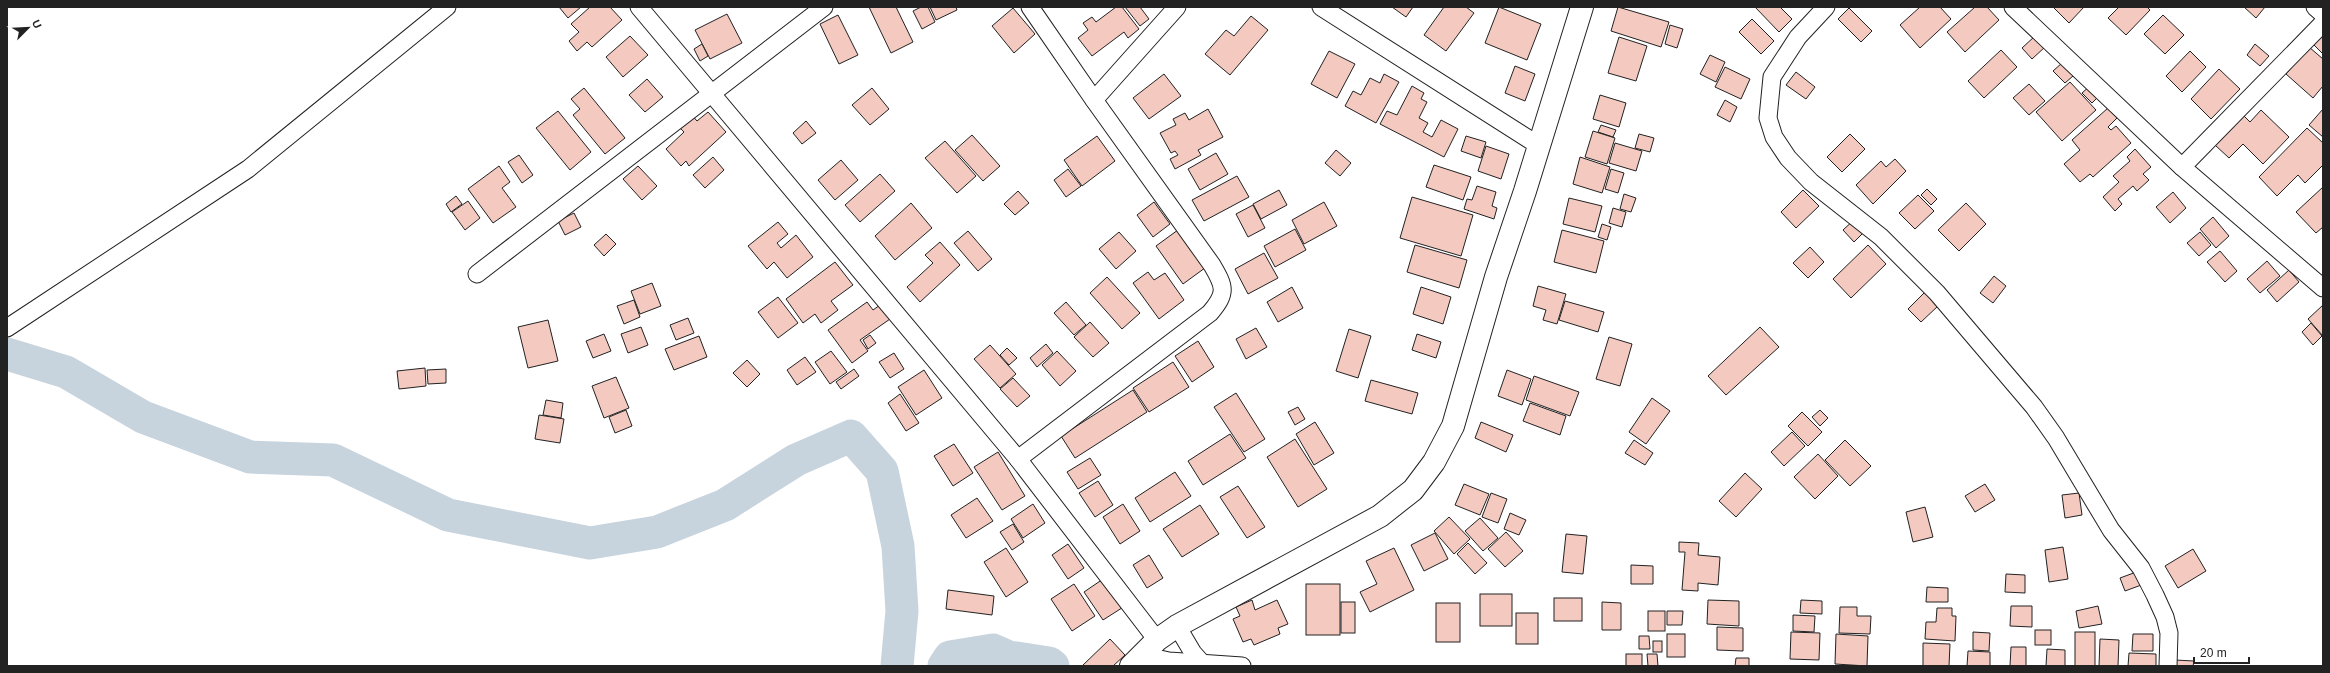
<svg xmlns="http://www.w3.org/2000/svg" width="2330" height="673" font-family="Helvetica,sans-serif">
	<rect width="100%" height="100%" fill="#fff"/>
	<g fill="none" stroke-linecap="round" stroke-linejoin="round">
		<g stroke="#c7d3dd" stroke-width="33">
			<path d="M7,354L66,372L143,417L250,457L333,460L448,515L590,543L657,532L725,505L796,460L851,436L882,471L898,546L902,611L897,666"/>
			<path d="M944,666L950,657L993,650L1009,657L1049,663L1053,666"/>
		</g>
	</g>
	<g fill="#f3c9c0" stroke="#222">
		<path d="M559,7H581L568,18Z"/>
		<path d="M590,7H610L622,20L592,47L587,42L577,51L569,41L579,32L571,24Z"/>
		<path d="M869,7H896L913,42L891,53Z"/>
		<path d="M921,7H928L935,22L922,29L913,11Z"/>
		<path d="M930,7H956L957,10L936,20Z"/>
		<path d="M1116,7H1122L1139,29L1128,38L1124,32L1092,56L1078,38L1088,30L1083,23L1092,17L1096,22Z"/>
		<path d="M1125,7H1140L1149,19L1140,26Z"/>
		<path d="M1392,7H1413L1406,17Z"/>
		<path d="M1444,7H1466L1474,13L1446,51L1424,35Z"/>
		<path d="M1499,7L1541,24L1527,60L1485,43Z"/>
		<path d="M1618,7L1669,22L1661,47L1611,31Z"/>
		<path d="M1755,7H1780L1792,19L1779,32Z"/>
		<path d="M1920,7H1940L1951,19L1920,48L1900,25Z"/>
		<path d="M1975,7H1987L1999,20L1965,52L1947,32Z"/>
		<path d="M2053,7H2084L2069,23Z"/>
		<path d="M2119,7H2147L2150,10L2126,35L2108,18Z"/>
		<path d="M2244,7H2265L2256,18Z"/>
		<path d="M1013,8L1035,34L1014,53L992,26Z"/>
		<path d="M1849,8L1872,31L1861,42L1838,19Z"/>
		<path d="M727,14L742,43L710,59L695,30Z"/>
		<path d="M838,15L858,55L839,64L820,24Z"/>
		<path d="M2163,15L2184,35L2165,54L2144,34Z"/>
		<path d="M1251,16L1268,30L1230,75L1205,54L1226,30L1234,36Z"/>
		<path d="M1752,19L1774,41L1761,54L1739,32Z"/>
		<path d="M1670,25L1683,29L1677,48L1665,44Z"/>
		<path d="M2323,32V52L2322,53L2312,43Z"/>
		<path d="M630,36L648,55L623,77L606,57Z"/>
		<path d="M2035,36L2045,47L2032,59L2022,48Z"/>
		<path d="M1619,37L1647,46L1636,81L1608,73Z"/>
		<path d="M702,44L708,56L700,61L694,49Z"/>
		<path d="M2255,44L2269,56L2260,66L2247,55Z"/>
		<path d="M2309,47L2323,59V86L2313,98L2286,74Z"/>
		<path d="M2001,50L2017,67L1984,98L1968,81Z"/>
		<path d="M1329,51L1355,64L1337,98L1311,84Z"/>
		<path d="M2190,51L2206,67L2182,92L2166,76Z"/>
		<path d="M1710,55L1725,62L1716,82L1700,74Z"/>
		<path d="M2062,63L2073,76L2065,83L2053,71Z"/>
		<path d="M1515,66L1535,74L1525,101L1505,93Z"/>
		<path d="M1725,67L1750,79L1741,99L1715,87Z"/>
		<path d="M2219,69L2240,89L2211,119L2191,99Z"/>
		<path d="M1796,72L1815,87L1806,99L1786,85Z"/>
		<path d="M1164,74L1181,96L1149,119L1133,98Z"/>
		<path d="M1384,74L1399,82L1376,123L1345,106L1353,91L1361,95L1370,78L1380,83Z"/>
		<path d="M647,79L663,97L645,112L629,95Z"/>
		<path d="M2070,82L2096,110L2062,141L2036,112Z"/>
		<path d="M2029,84L2045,101L2029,115L2013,98Z"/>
		<path d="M2091,85L2100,95L2092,103L2082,93Z"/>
		<path d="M1412,86L1424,93L1421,99L1427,102L1419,118L1428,123L1423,132L1432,137L1441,120L1458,129L1444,157L1380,124L1387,111L1397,115Z"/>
		<path d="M584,88L625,138L605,154L573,115L580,109L571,99Z"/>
		<path d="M872,88L889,109L870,125L852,105Z"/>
		<path d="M1600,95L1626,103L1619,127L1593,119Z"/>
		<path d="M1725,100L1737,107L1730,122L1717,115Z"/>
		<path d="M2108,108L2117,118L2108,127L2111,130L2116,126L2131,143L2093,177L2090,174L2080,182L2064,164L2080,150L2072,140Z"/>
		<path d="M1208,109L1223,137L1198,150L1201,155L1175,169L1170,159L1178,155L1175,151L1171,153L1160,133L1176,125L1173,119L1185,113L1189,120Z"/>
		<path d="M2323,109V137L2309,125Z"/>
		<path d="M2261,110L2289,137L2263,164L2243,144L2229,158L2215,145L2243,115L2250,122Z"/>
		<path d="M558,111L591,152L570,170L536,128Z"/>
		<path d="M708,112L726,132L689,166L686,161L681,166L666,149L684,132L678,126L691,114L697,121Z"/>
		<path d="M806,121L816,133L802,144L793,133Z"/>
		<path d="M1601,125L1616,130L1613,137L1598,132Z"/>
		<path d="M2307,128L2323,143V165L2305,183L2298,175L2277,196L2259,177Z"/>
		<path d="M1593,131L1615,138L1607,164L1585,157Z"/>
		<path d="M1639,134L1654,138L1650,152L1635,148Z"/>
		<path d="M1850,134L1865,149L1842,172L1827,157Z"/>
		<path d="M972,135L1000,166L983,181L955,150Z"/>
		<path d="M1097,136L1115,161L1082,186L1064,160Z"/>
		<path d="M1466,136L1486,142L1481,158L1461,151Z"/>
		<path d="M945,141L976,176L957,193L925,158Z"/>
		<path d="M1615,143L1642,151L1636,171L1609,163Z"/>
		<path d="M1486,146L1509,154L1501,179L1478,171Z"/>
		<path d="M2135,149L2151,167L2143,174L2149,180L2137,191L2133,186L2118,199L2122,204L2115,211L2103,197L2119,182L2113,176L2130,161L2127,157Z"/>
		<path d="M1336,150L1351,163L1340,176L1325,163Z"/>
		<path d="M1216,153L1228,174L1200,190L1188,169Z"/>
		<path d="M519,155L533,175L522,183L508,162Z"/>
		<path d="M713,157L724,170L705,188L693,175Z"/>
		<path d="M1580,157L1610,167L1602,193L1573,184Z"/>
		<path d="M1895,159L1906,171L1873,204L1856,185L1881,161L1886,167Z"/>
		<path d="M841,160L858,180L835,200L818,180Z"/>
		<path d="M1434,165L1471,177L1463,200L1426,187Z"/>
		<path d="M499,166L510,182L502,188L516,207L493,223L468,189Z"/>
		<path d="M638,166L657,186L642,200L623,179Z"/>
		<path d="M1068,169L1081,186L1066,197L1054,180Z"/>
		<path d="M1611,169L1624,173L1618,193L1605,189Z"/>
		<path d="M880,174L895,191L860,222L845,205Z"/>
		<path d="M1237,176L1249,197L1204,221L1192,200Z"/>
		<path d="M1477,186L1496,192L1492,206L1497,208L1494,219L1464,209L1467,199L1472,200Z"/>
		<path d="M2323,187V227L2316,233L2296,212Z"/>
		<path d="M1927,189L1937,199L1931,205L1921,195Z"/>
		<path d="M1279,190L1287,205L1261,219L1253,204Z"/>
		<path d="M1803,190L1819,206L1796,228L1781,212Z"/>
		<path d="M1018,191L1029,203L1015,215L1004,204Z"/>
		<path d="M2173,192L2186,208L2170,223L2156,207Z"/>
		<path d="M1624,194L1636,198L1631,212L1620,209Z"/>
		<path d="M1918,195L1934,211L1915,229L1899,213Z"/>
		<path d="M456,196L462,204L451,212L446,204Z"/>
		<path d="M1412,197L1473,215L1461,256L1400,238Z"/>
		<path d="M1569,198L1602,206L1595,232L1563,224Z"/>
		<path d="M468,201L480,218L465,230L452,212Z"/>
		<path d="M1154,202L1170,224L1153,237L1137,215Z"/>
		<path d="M1324,202L1337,226L1304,244L1292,220Z"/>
		<path d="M911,203L932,228L895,260L875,236Z"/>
		<path d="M1966,203L1986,224L1959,251L1938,230Z"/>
		<path d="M1253,205L1265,228L1248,237L1236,214Z"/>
		<path d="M1613,208L1626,212L1622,227L1609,223Z"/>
		<path d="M574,213L581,227L565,235L558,221Z"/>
		<path d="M2213,217L2229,236L2216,248L2200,229Z"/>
		<path d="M1855,219L1866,230L1854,242L1843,230Z"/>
		<path d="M778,222L788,234L777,243L781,248L796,235L813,257L787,278L774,262L767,269L748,246Z"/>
		<path d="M1602,224L1611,227L1607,240L1598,237Z"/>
		<path d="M1182,227L1209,265L1183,284L1156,246Z"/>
		<path d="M1295,229L1306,250L1275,267L1264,246Z"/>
		<path d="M1562,230L1604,241L1596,273L1554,262Z"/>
		<path d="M968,231L992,259L978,271L954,243Z"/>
		<path d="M1119,232L1136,251L1116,269L1099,249Z"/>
		<path d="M2200,232L2211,245L2199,256L2187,243Z"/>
		<path d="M606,234L616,244L604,256L594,245Z"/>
		<path d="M940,242L960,265L920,302L907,287L933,263L925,255Z"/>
		<path d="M1415,245L1467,260L1459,288L1407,272Z"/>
		<path d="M1868,245L1886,264L1851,298L1833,279Z"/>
		<path d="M1810,247L1824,262L1808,278L1793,263Z"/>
		<path d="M2220,251L2237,271L2225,282L2207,262Z"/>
		<path d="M1264,253L1278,278L1248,294L1235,269Z"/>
		<path d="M2267,261L2280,276L2260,293L2247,279Z"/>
		<path d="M835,262L853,285L831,301L838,310L821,323L815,314L803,323L786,299Z"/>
		<path d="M2289,270L2299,282L2277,302L2267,290Z"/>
		<path d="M1148,272L1154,280L1165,273L1184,300L1159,319L1133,283Z"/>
		<path d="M1994,276L2006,286L1993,303L1980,293Z"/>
		<path d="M1107,277L1140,313L1122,329L1090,293Z"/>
		<path d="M652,283L661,306L640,314L631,291Z"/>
		<path d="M1538,286L1566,294L1557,324L1543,320L1546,310L1533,306Z"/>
		<path d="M1292,287L1303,308L1278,322L1267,302Z"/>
		<path d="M1421,287L1451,297L1443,324L1413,314Z"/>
		<path d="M1925,292L1938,306L1921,322L1908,309Z"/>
		<path d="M778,297L798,323L778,338L758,312Z"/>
		<path d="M634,300L640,317L624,324L617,306Z"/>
		<path d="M1565,301L1604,312L1598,332L1559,320Z"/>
		<path d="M867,302L873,310L880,305L890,319L860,340L868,351L852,363L828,330Z"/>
		<path d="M1066,302L1086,325L1074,335L1054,313Z"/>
		<path d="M2323,305V336L2308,319Z"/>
		<path d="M688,318L694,333L676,340L670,325Z"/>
		<path d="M548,320L558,361L528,368L518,327Z"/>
		<path d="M1090,322L1109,343L1093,357L1074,337Z"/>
		<path d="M2311,323L2322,336L2313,345L2302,332Z"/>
		<path d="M641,327L648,345L628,353L621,334Z"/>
		<path d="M1760,327L1779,347L1726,395L1708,376Z"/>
		<path d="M1256,328L1267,347L1246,359L1236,339Z"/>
		<path d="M1349,329L1371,336L1358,378L1336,371Z"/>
		<path d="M604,334L611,351L593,358L586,341Z"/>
		<path d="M1417,334L1441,342L1436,358L1412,350Z"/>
		<path d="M870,335L876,343L868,349L863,340Z"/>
		<path d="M699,336L707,357L674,370L665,349Z"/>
		<path d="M1609,337L1632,344L1620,386L1596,379Z"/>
		<path d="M1198,341L1214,367L1192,382L1175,356Z"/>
		<path d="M1046,344L1053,353L1037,367L1030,358Z"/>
		<path d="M990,345L1016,374L1000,388L974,359Z"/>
		<path d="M1007,348L1017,358L1009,365L1000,355Z"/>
		<path d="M831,351L847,372L830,384L815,362Z"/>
		<path d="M1057,351L1076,371L1060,386L1042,365Z"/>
		<path d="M894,353L904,369L890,378L879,362Z"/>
		<path d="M805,357L816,372L797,385L787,370Z"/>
		<path d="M747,360L760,374L747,387L733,373Z"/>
		<path d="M1173,362L1189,387L1149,412L1133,388Z"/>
		<path d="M425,368L426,386L399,389L397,371Z"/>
		<path d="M446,369V383L428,384L427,370Z"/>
		<path d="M854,369L859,376L841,389L836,382Z"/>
		<path d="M924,370L942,398L916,415L898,387Z"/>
		<path d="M1507,370L1531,379L1522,405L1498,396Z"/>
		<path d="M1534,376L1579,392L1570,416L1526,400Z"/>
		<path d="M616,377L629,408L604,418L592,386Z"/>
		<path d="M1013,378L1030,396L1017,407L1000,389Z"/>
		<path d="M1371,380L1418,393L1412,414L1365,401Z"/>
		<path d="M1133,390L1147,412L1075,458L1061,436Z"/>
		<path d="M1236,393L1265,439L1244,452L1214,407Z"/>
		<path d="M900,394L919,423L906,431L888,403Z"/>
		<path d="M1652,398L1670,411L1646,444L1629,432Z"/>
		<path d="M546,400L563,403L561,418L543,415Z"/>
		<path d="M1530,403L1566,416L1560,435L1523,421Z"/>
		<path d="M1298,407L1305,419L1295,425L1288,412Z"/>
		<path d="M626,410L632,426L615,433L609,417Z"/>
		<path d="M1820,410L1828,418L1820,426L1812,417Z"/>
		<path d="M1802,412L1822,432L1808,446L1788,426Z"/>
		<path d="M539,415L564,419L560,443L535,439Z"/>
		<path d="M1315,422L1334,453L1314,465L1296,434Z"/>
		<path d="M1481,422L1513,435L1506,452L1475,438Z"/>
		<path d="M1792,432L1805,446L1784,466L1771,452Z"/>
		<path d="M1230,434L1246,458L1203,485L1188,461Z"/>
		<path d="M1295,439L1327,489L1298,507L1267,457Z"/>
		<path d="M1634,440L1653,453L1645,465L1625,453Z"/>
		<path d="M1845,440L1871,466L1850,486L1825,460Z"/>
		<path d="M954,444L973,473L953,486L934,456Z"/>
		<path d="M998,452L1025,496L1002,510L974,467Z"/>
		<path d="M1818,454L1838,476L1815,499L1794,477Z"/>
		<path d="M1090,458L1101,475L1078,489L1067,472Z"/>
		<path d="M1175,472L1191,496L1150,522L1135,498Z"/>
		<path d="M1745,473L1762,489L1736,517L1719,501Z"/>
		<path d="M1098,481L1113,505L1095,517L1079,493Z"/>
		<path d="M1464,484L1489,494L1480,515L1455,505Z"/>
		<path d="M1985,484L1995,500L1975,512L1965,496Z"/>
		<path d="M1238,486L1265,527L1247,538L1220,497Z"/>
		<path d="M1491,493L1507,499L1498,523L1482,517Z"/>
		<path d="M2079,493L2082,515L2065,518L2062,495Z"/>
		<path d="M977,498L993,521L966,538L951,515Z"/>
		<path d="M1033,504L1045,523L1023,538L1011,519Z"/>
		<path d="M1123,504L1140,531L1120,544L1103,517Z"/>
		<path d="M1200,505L1219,534L1182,557L1163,529Z"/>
		<path d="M1925,507L1933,537L1913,542L1906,512Z"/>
		<path d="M1510,513L1526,520L1519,535L1504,529Z"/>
		<path d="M1449,517L1470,539L1454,554L1434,531Z"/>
		<path d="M1480,518L1498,538L1483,551L1465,531Z"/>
		<path d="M1013,524L1024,542L1012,550L1000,532Z"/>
		<path d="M1506,532L1523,551L1505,567L1488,549Z"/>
		<path d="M1435,533L1448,559L1424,571L1411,545Z"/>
		<path d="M1566,534L1587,536L1583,574L1562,572Z"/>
		<path d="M1679,542L1699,543L1698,555L1720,557L1718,585L1698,583V591L1682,590L1685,552H1679Z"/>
		<path d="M1468,543L1487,563L1475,574L1457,554Z"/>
		<path d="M1068,544L1084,568L1068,579L1052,555Z"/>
		<path d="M2063,547L2068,579L2049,582L2045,550Z"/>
		<path d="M1006,548L1028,582L1006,597L984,562Z"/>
		<path d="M1394,548L1414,590L1370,612L1360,592L1377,584L1366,561Z"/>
		<path d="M2193,549L2206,571L2178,588L2165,566Z"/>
		<path d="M1149,555L1163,578L1147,588L1133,565Z"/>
		<path d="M1631,565L1653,566V584H1631Z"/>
		<path d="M2139,571L2144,584L2125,591L2120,578Z"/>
		<path d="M2006,574L2025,575V593L2005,592Z"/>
		<path d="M1106,577L1125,606L1103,620L1084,592Z"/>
		<path d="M1074,584L1095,616L1072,631L1051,599Z"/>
		<rect x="1306" y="584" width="34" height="51"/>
		<path d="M1927,587L1948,588V602H1926Z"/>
		<path d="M948,590L994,596L992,615L946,609Z"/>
		<rect x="1480" y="594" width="32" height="32"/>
		<rect x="1554" y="598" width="28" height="23"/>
		<path d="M1252,600L1255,610L1277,600L1288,624L1278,628L1280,634L1254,645L1251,639L1243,642L1233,619L1240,616L1236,607Z"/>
		<path d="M1708,600L1739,601V626L1707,624Z"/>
		<path d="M1801,600L1822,601V614L1800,613Z"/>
		<rect x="1341" y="602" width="14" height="31"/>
		<path d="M1602,602L1621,603V630H1602Z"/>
		<rect x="1436" y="603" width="24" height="39"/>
		<path d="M2011,606H2032V627L2010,626Z"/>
		<path d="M2098,606L2102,624L2079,628L2076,611Z"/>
		<path d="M1840,607H1857V616H1871L1870,634L1839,633Z"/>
		<path d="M1937,608H1952V616H1956L1955,641L1925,639L1926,622H1936Z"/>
		<rect x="1648" y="611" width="17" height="20"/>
		<path d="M1667,611H1683L1682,625H1667Z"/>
		<rect x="1516" y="613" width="22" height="31"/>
		<path d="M1793,615L1815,616L1814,632L1793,631Z"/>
		<path d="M1717,627L1743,628V651L1717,650Z"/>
		<rect x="2035" y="630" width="16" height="15"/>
		<path d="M1791,632L1820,633L1819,660L1790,659Z"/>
		<path d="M1973,632L1990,633L1989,651L1973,650Z"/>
		<rect x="2075" y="632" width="20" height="34"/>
		<rect x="1667" y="634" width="18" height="23"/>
		<path d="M1836,634L1868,636L1867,666L1835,664Z"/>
		<path d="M2133,634H2153V651H2132Z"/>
		<path d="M1639,636H1649L1650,649H1639Z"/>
		<path d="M1110,639L1125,655L1113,666H1082Z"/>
		<path d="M2100,639L2119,640L2118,666H2099Z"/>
		<rect x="1653" y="641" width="9" height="11"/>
		<path d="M1923,643L1950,644L1949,666H1923Z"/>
		<path d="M2011,647H2026V666H2010Z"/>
		<path d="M2047,649L2065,650V666H2046Z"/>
		<path d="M1968,651L1990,652V666H1967Z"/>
		<path d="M2129,653L2156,654V666H2128Z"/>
		<rect x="1626" y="654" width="16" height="12"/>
		<path d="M1647,654H1657L1658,666H1648Z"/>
		<path d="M1736,658H1749V666H1735Z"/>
		<path d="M2175,660L2194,661L2193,666H2175Z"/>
	</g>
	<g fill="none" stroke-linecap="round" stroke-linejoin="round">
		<defs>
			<g id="minor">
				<path d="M639,7L1018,459L1157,640"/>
				<path d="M1321,7L1538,145"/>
				<path d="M1826,7L1798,37L1772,77L1768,118L1774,137L1788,158L1811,182L1881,237L1937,293L2034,407L2056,438L2111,530L2141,568L2155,595L2165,617L2169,633L2168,666"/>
				<path d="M2013,7L2182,167L2323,288"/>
				<path d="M2315,7L2323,14"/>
				<path d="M1094,100L1177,7"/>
				<path d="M2182,167L2323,23"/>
				<path d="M477,274L824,7"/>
				<path d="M7,328L248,169L447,7"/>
				<path d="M1018,459L1210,313C1227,293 1225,287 1212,265L1094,100L1030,7"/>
				<path d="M1177,626L1193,653L1201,662"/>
				<path d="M1141,655L1169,661L1242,666"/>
			</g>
			<path id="trunk" d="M1131,666L1157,640L1177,626L1380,516L1413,490L1434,462L1453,426L1496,277L1525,191L1582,7"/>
		</defs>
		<use href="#minor" stroke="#222" stroke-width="19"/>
		<use href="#trunk" stroke="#222" stroke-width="24"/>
		<use href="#minor" stroke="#fff" stroke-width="17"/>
		<use href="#trunk" stroke="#fff" stroke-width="22"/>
	</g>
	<rect width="2330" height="673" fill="none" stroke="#222222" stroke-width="16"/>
	<g transform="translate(28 28) rotate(66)" stroke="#ffffff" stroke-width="3" paint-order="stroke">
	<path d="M0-3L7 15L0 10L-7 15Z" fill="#222222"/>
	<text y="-6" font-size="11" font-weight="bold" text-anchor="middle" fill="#222222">U</text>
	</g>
	<path d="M2194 657v6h55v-6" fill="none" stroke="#222222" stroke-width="2"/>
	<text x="2200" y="657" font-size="12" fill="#222222" stroke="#ffffff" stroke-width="3" paint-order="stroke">20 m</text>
</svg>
